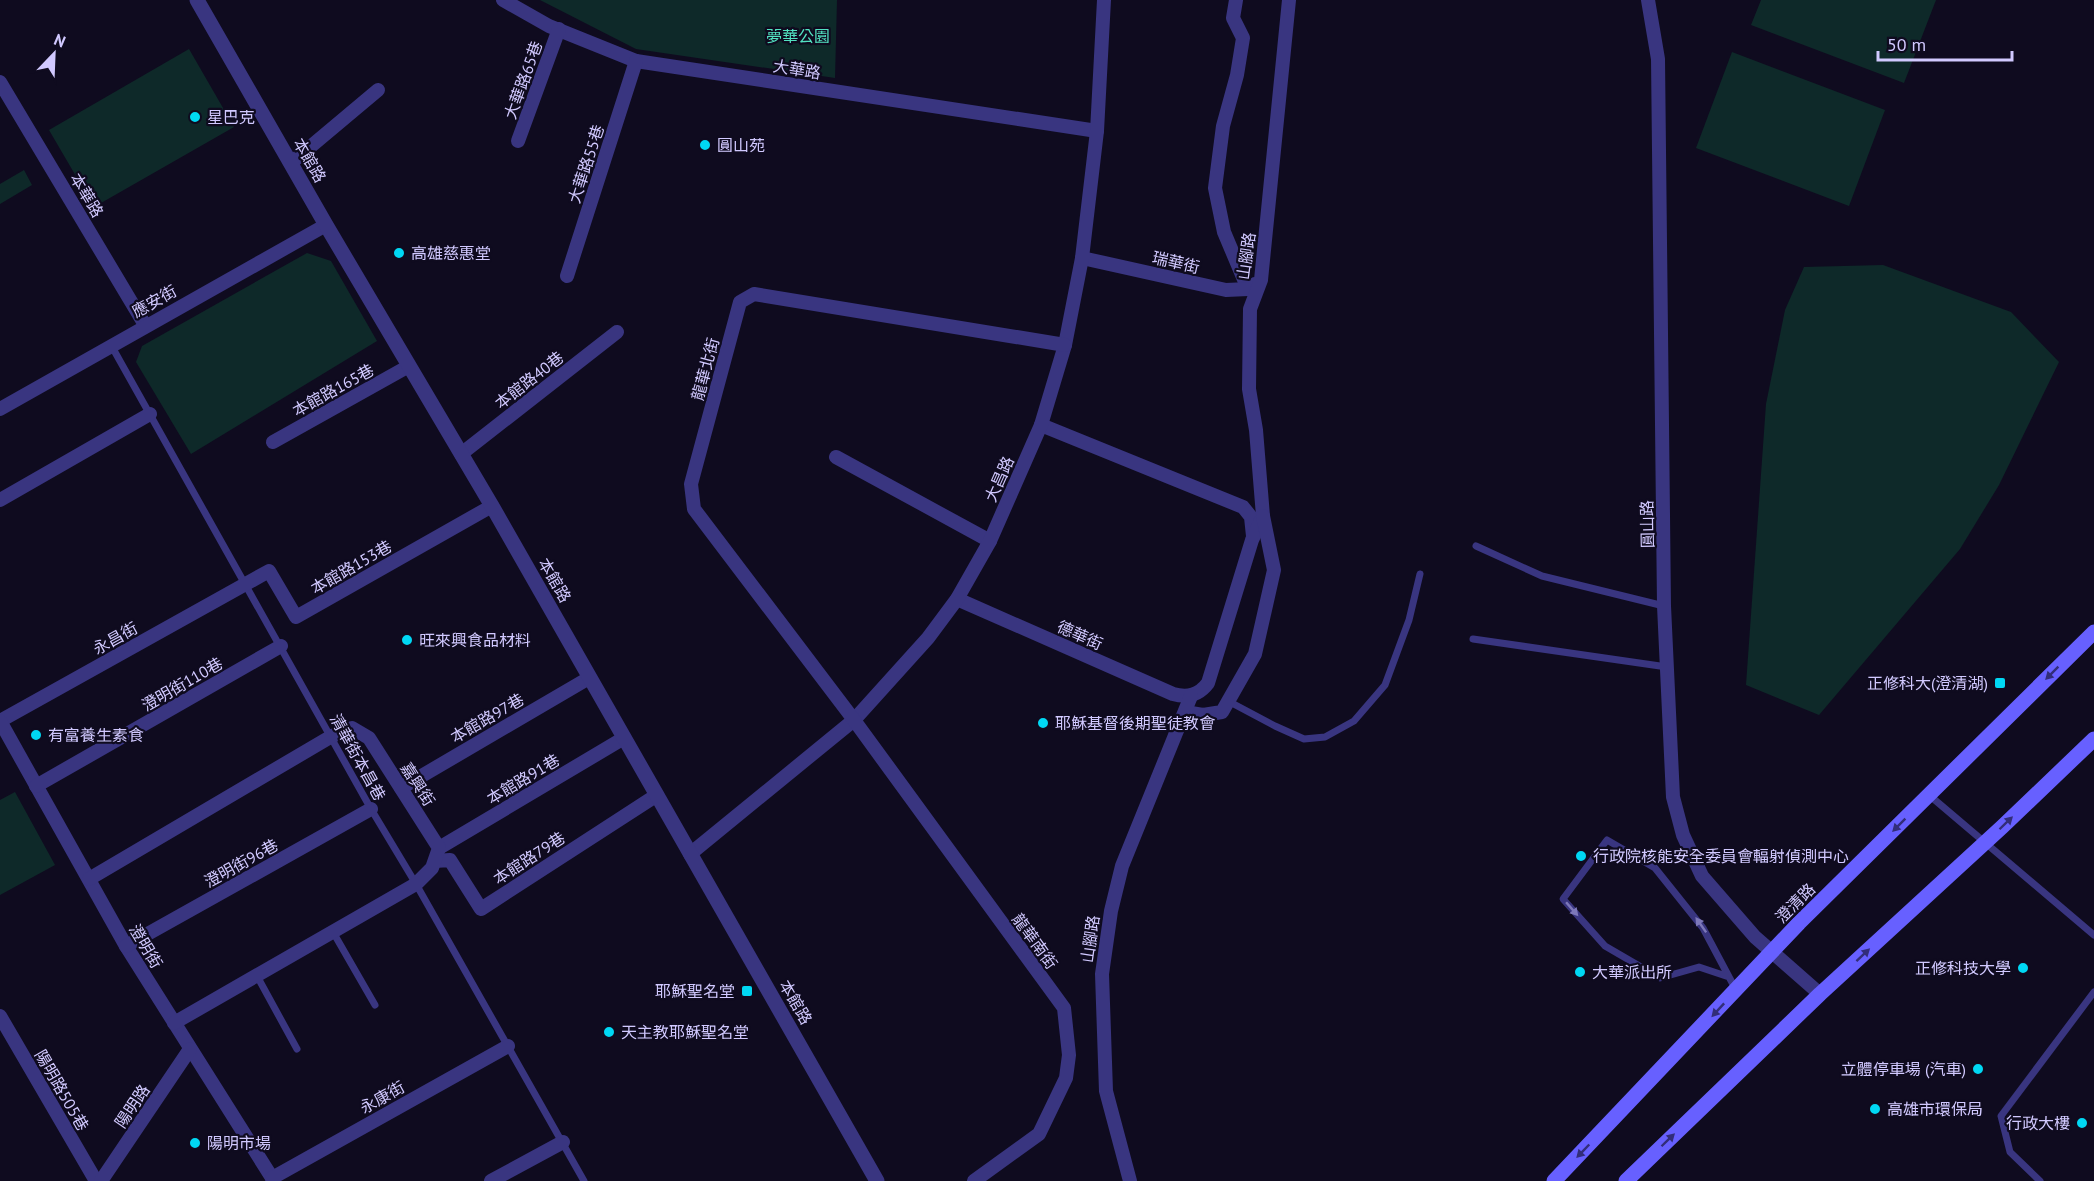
<svg xmlns="http://www.w3.org/2000/svg" width="2094" height="1181" font-family="'PT Sans','Noto Sans TC',sans-serif">
	<rect width="100%" height="100%" fill="#0f0b1f"/>
	<g fill="#0e2929">
		<path d="M540,0H837L835,78L636,49Z"/>
		<path d="M1761,0H1936L1904,83L1751,25Z"/>
		<path d="M189,49L234,127L94,207L49,130Z"/>
		<path d="M1732,52L1885,110L1849,206L1696,148Z"/>
		<path d="M24,170L32,185L0,204V184Z"/>
		<path d="M307,253L331,261L377,341L191,454L136,362L142,346Z"/>
		<path d="M1883,265L2011,312L2059,362L1999,485L1960,549L1819,715L1746,685L1766,404L1785,310L1804,267Z"/>
		<path d="M15,792L55,865L0,895V800Z"/>
	</g>
	<g fill="none" stroke-linecap="round" stroke-linejoin="round">
		<g stroke="#393580" stroke-width="7">
			<path d="M111,345L371,809L416,884L584,1181"/>
			<path d="M1476,546L1542,576L1664,606"/>
			<path d="M1473,639L1667,667"/>
			<path d="M1228,701L1275,726L1304,739L1325,737L1354,721L1385,685L1409,620L1420,574"/>
			<path d="M1929,795L2094,935"/>
			<path d="M333,932L375,1005"/>
			<path d="M257,976L297,1049"/>
			<path d="M1729,977L1699,967L1660,978L1605,946L1563,899L1607,840L1655,868L1703,928L1736,990"/>
			<path d="M2040,1181L2010,1152L2001,1116L2094,992"/>
		</g>
		<g stroke="#393580" stroke-width="14">
			<path d="M503,0L549,26L636,61L1097,131"/>
			<path d="M1236,0L1233,18L1243,38L1237,75L1223,126L1215,188L1224,232L1248,289"/>
			<path d="M1648,0L1658,59L1664,606L1673,797L1683,835L1702,876L1755,937L1820,994"/>
			<path d="M0,82L145,325"/>
			<path d="M518,141L559,29"/>
			<path d="M291,163L378,90"/>
			<path d="M1082,258L1226,290L1248,289L1255,284"/>
			<path d="M567,276L636,61"/>
			<path d="M0,409L326,225"/>
			<path d="M1041,425L1243,507L1251,517L1253,536"/>
			<path d="M273,442L409,366"/>
			<path d="M461,454L617,332"/>
			<path d="M836,457L990,541"/>
			<path d="M0,500L150,414"/>
			<path d="M957,599L1173,694C1188,698 1199,695 1208,683L1252,540L1263,516L1256,430L1249,389L1250,309L1261,280L1289,0"/>
			<path d="M1185,712L1203,715L1222,712L1255,654L1274,570L1263,516"/>
			<path d="M0,721L269,571L296,617L492,506"/>
			<path d="M0,721L126,946L274,1181"/>
			<path d="M36,786L281,646"/>
			<path d="M401,788L589,678"/>
			<path d="M439,848L624,738"/>
			<path d="M690,854L854,720L928,638L957,599L990,541L1041,425L1065,345L1082,258L1097,131L1104,0"/>
			<path d="M435,861L450,860L481,909L657,795"/>
			<path d="M89,879L332,736L352,728L369,738L439,848L432,868L416,884L174,1023"/>
			<path d="M126,946L371,809"/>
			<path d="M0,1016L96,1181"/>
			<path d="M272,1178L508,1046"/>
			<path d="M101,1181L190,1049"/>
			<path d="M491,1181L563,1142"/>
			<path d="M974,1181L1039,1134L1066,1078L1069,1055L1064,1008L854,720L694,509L691,484L740,302L754,294L1065,345"/>
			<path d="M1130,1181L1106,1091L1102,974L1111,911L1122,866L1191,696"/>
		</g>
		<path stroke="#393580" stroke-width="15" d="M197,0L326,225L492,506L877,1181"/>
		<g stroke="#6760ff" stroke-width="15">
			<path d="M1554,1181L1799,923L2094,632"/>
			<path d="M1626,1181L1820,994L2002,827L2094,739"/>
		</g>
	</g>
	<defs><path id="oneway-solid" d="M-6-.8H1V-3.2L6.5 0L1 3.2V.8H-6Z" transform="scale(1.5)"/></defs>
	<g fill="#322d79">
		<use href="#oneway-solid" transform="translate(2052 673) rotate(135)"/>
		<use href="#oneway-solid" transform="translate(2006 823) rotate(-44)"/>
		<use href="#oneway-solid" transform="translate(1899 825) rotate(135)"/>
		<use href="#oneway-solid" transform="translate(1863 955) rotate(-43)"/>
		<use href="#oneway-solid" transform="translate(1718 1010) rotate(133)"/>
		<use href="#oneway-solid" transform="translate(1668 1140) rotate(-44)"/>
		<use href="#oneway-solid" transform="translate(1583 1151) rotate(134)"/>
	</g>
	<g fill="#7d78b9">
		<use href="#oneway-solid" transform="translate(1572 909) rotate(49)"/>
		<use href="#oneway-solid" transform="translate(1701 925) rotate(-125)"/>
	</g>
	<g fill="#00d8f4" stroke="#0f0b1f" stroke-width="2">
		<circle cx="195" cy="117" r="6"/>
		<circle cx="705" cy="145" r="6"/>
		<circle cx="399" cy="253" r="6"/>
		<circle cx="407" cy="640" r="6"/>
		<rect x="1994" y="677" width="12" height="12" rx="3"/>
		<circle cx="1043" cy="723" r="6"/>
		<circle cx="36" cy="735" r="6"/>
		<circle cx="1581" cy="856" r="6"/>
		<circle cx="2023" cy="968" r="6"/>
		<circle cx="1580" cy="972" r="6"/>
		<rect x="741" y="985" width="12" height="12" rx="3"/>
		<circle cx="609" cy="1032" r="6"/>
		<circle cx="1978" cy="1069" r="6"/>
		<circle cx="1875" cy="1109" r="6"/>
		<circle cx="2082" cy="1123" r="6"/>
		<circle cx="195" cy="1143" r="6"/>
	</g>
	<g text-anchor="middle" stroke-width="4.5" stroke-linejoin="round" paint-order="stroke">
		<g font-size="16" fill="#52e2c1" stroke="#0f0b1f">
			<text x="798" y="42">夢華公園</text>
		</g>
		<g font-size="16" fill="#d1c9ff" stroke="#0f0b1f">
			<text transform="translate(797 69) rotate(9)" y="6">大華路</text>
			<text transform="translate(523 80) rotate(-70)" y="6">大華路65巷</text>
			<text transform="translate(310 160) rotate(60)" y="6">本館路</text>
			<text transform="translate(586 164) rotate(-72)" y="6">大華路55巷</text>
			<text transform="translate(87 195) rotate(59)" y="6">本華路</text>
			<text transform="translate(1246 256) rotate(-82)" y="6">山腳路</text>
			<text transform="translate(1176 262) rotate(13)" y="6">瑞華街</text>
			<text transform="translate(154 301) rotate(-29)" y="6">應安街</text>
			<text transform="translate(705 369) rotate(-75)" y="6">龍華北街</text>
			<text transform="translate(529 380) rotate(-38)" y="6">本館路40巷</text>
			<text transform="translate(333 390) rotate(-29)" y="6">本館路165巷</text>
			<text transform="translate(999 479) rotate(-66)" y="6">大昌路</text>
			<text transform="translate(1647 524) rotate(-91)" y="6">圓山路</text>
			<text transform="translate(351 567) rotate(-30)" y="6">本館路153巷</text>
			<text transform="translate(555 580) rotate(60)" y="6">本館路</text>
			<text transform="translate(1080 635) rotate(24)" y="6">德華街</text>
			<text transform="translate(115 638) rotate(-29)" y="6">永昌街</text>
			<text transform="translate(182 684) rotate(-30)" y="6">澄明街110巷</text>
			<text transform="translate(487 718) rotate(-30)" y="6">本館路97巷</text>
			<text transform="translate(358 757) rotate(61)" y="6">清華街本昌巷</text>
			<text transform="translate(523 779) rotate(-31)" y="6">本館路91巷</text>
			<text transform="translate(418 784) rotate(57)" y="6">嘉興街</text>
			<text transform="translate(529 858) rotate(-33)" y="6">本館路79巷</text>
			<text transform="translate(241 863) rotate(-29)" y="6">澄明街96巷</text>
			<text transform="translate(1795 903) rotate(-45)" y="6">澄清路</text>
			<text transform="translate(1090 939) rotate(-82)" y="6">山腳路</text>
			<text transform="translate(1035 941) rotate(54)" y="6">龍華南街</text>
			<text transform="translate(146 946) rotate(59)" y="6">澄明街</text>
			<text transform="translate(796 1002) rotate(60)" y="6">本館路</text>
			<text transform="translate(62 1090) rotate(60)" y="6">陽明路505巷</text>
			<text transform="translate(382 1097) rotate(-29)" y="6">永康街</text>
			<text transform="translate(132 1106) rotate(-56)" y="6">陽明路</text>
		</g>
		<g font-size="16" fill="#d1c9ff" stroke="#0f0b1f" text-anchor="start">
			<text x="207" y="123">星巴克</text>
			<text x="717" y="151">圓山苑</text>
			<text x="411" y="259">高雄慈惠堂</text>
			<text x="419" y="646">旺來興食品材料</text>
			<text x="1988" y="689" text-anchor="end">正修科大(澄清湖)</text>
			<text x="1055" y="729">耶穌基督後期聖徒教會</text>
			<text x="48" y="741">有富養生素食</text>
			<text x="1593" y="862">行政院核能安全委員會輻射偵測中心</text>
			<text x="2011" y="974" text-anchor="end">正修科技大學</text>
			<text x="1592" y="978">大華派出所</text>
			<text x="735" y="997" text-anchor="end">耶穌聖名堂</text>
			<text x="621" y="1038">天主教耶穌聖名堂</text>
			<text x="1966" y="1075" text-anchor="end">立體停車場 (汽車)</text>
			<text x="1887" y="1115">高雄市環保局</text>
			<text x="2070" y="1129" text-anchor="end">行政大樓</text>
			<text x="207" y="1149">陽明市場</text>
		</g>
	</g>
	<g transform="translate(54 54) rotate(23)" stroke="#0f0b1f" stroke-width="4.5" paint-order="stroke">
	<path d="M0-4.5L10 22L0 15L-10 22Z" fill="#d1c9ff"/>
	<text y="-9" font-size="16" font-weight="bold" text-anchor="middle" fill="#d1c9ff">N</text>
	</g>
	<path d="M1878 51v9h134v-9" fill="none" stroke="#d1c9ff" stroke-width="3"/>
	<text x="1887" y="51" font-size="18" fill="#d1c9ff" stroke="#0f0b1f" stroke-width="4.5" paint-order="stroke">50 m</text>
</svg>
